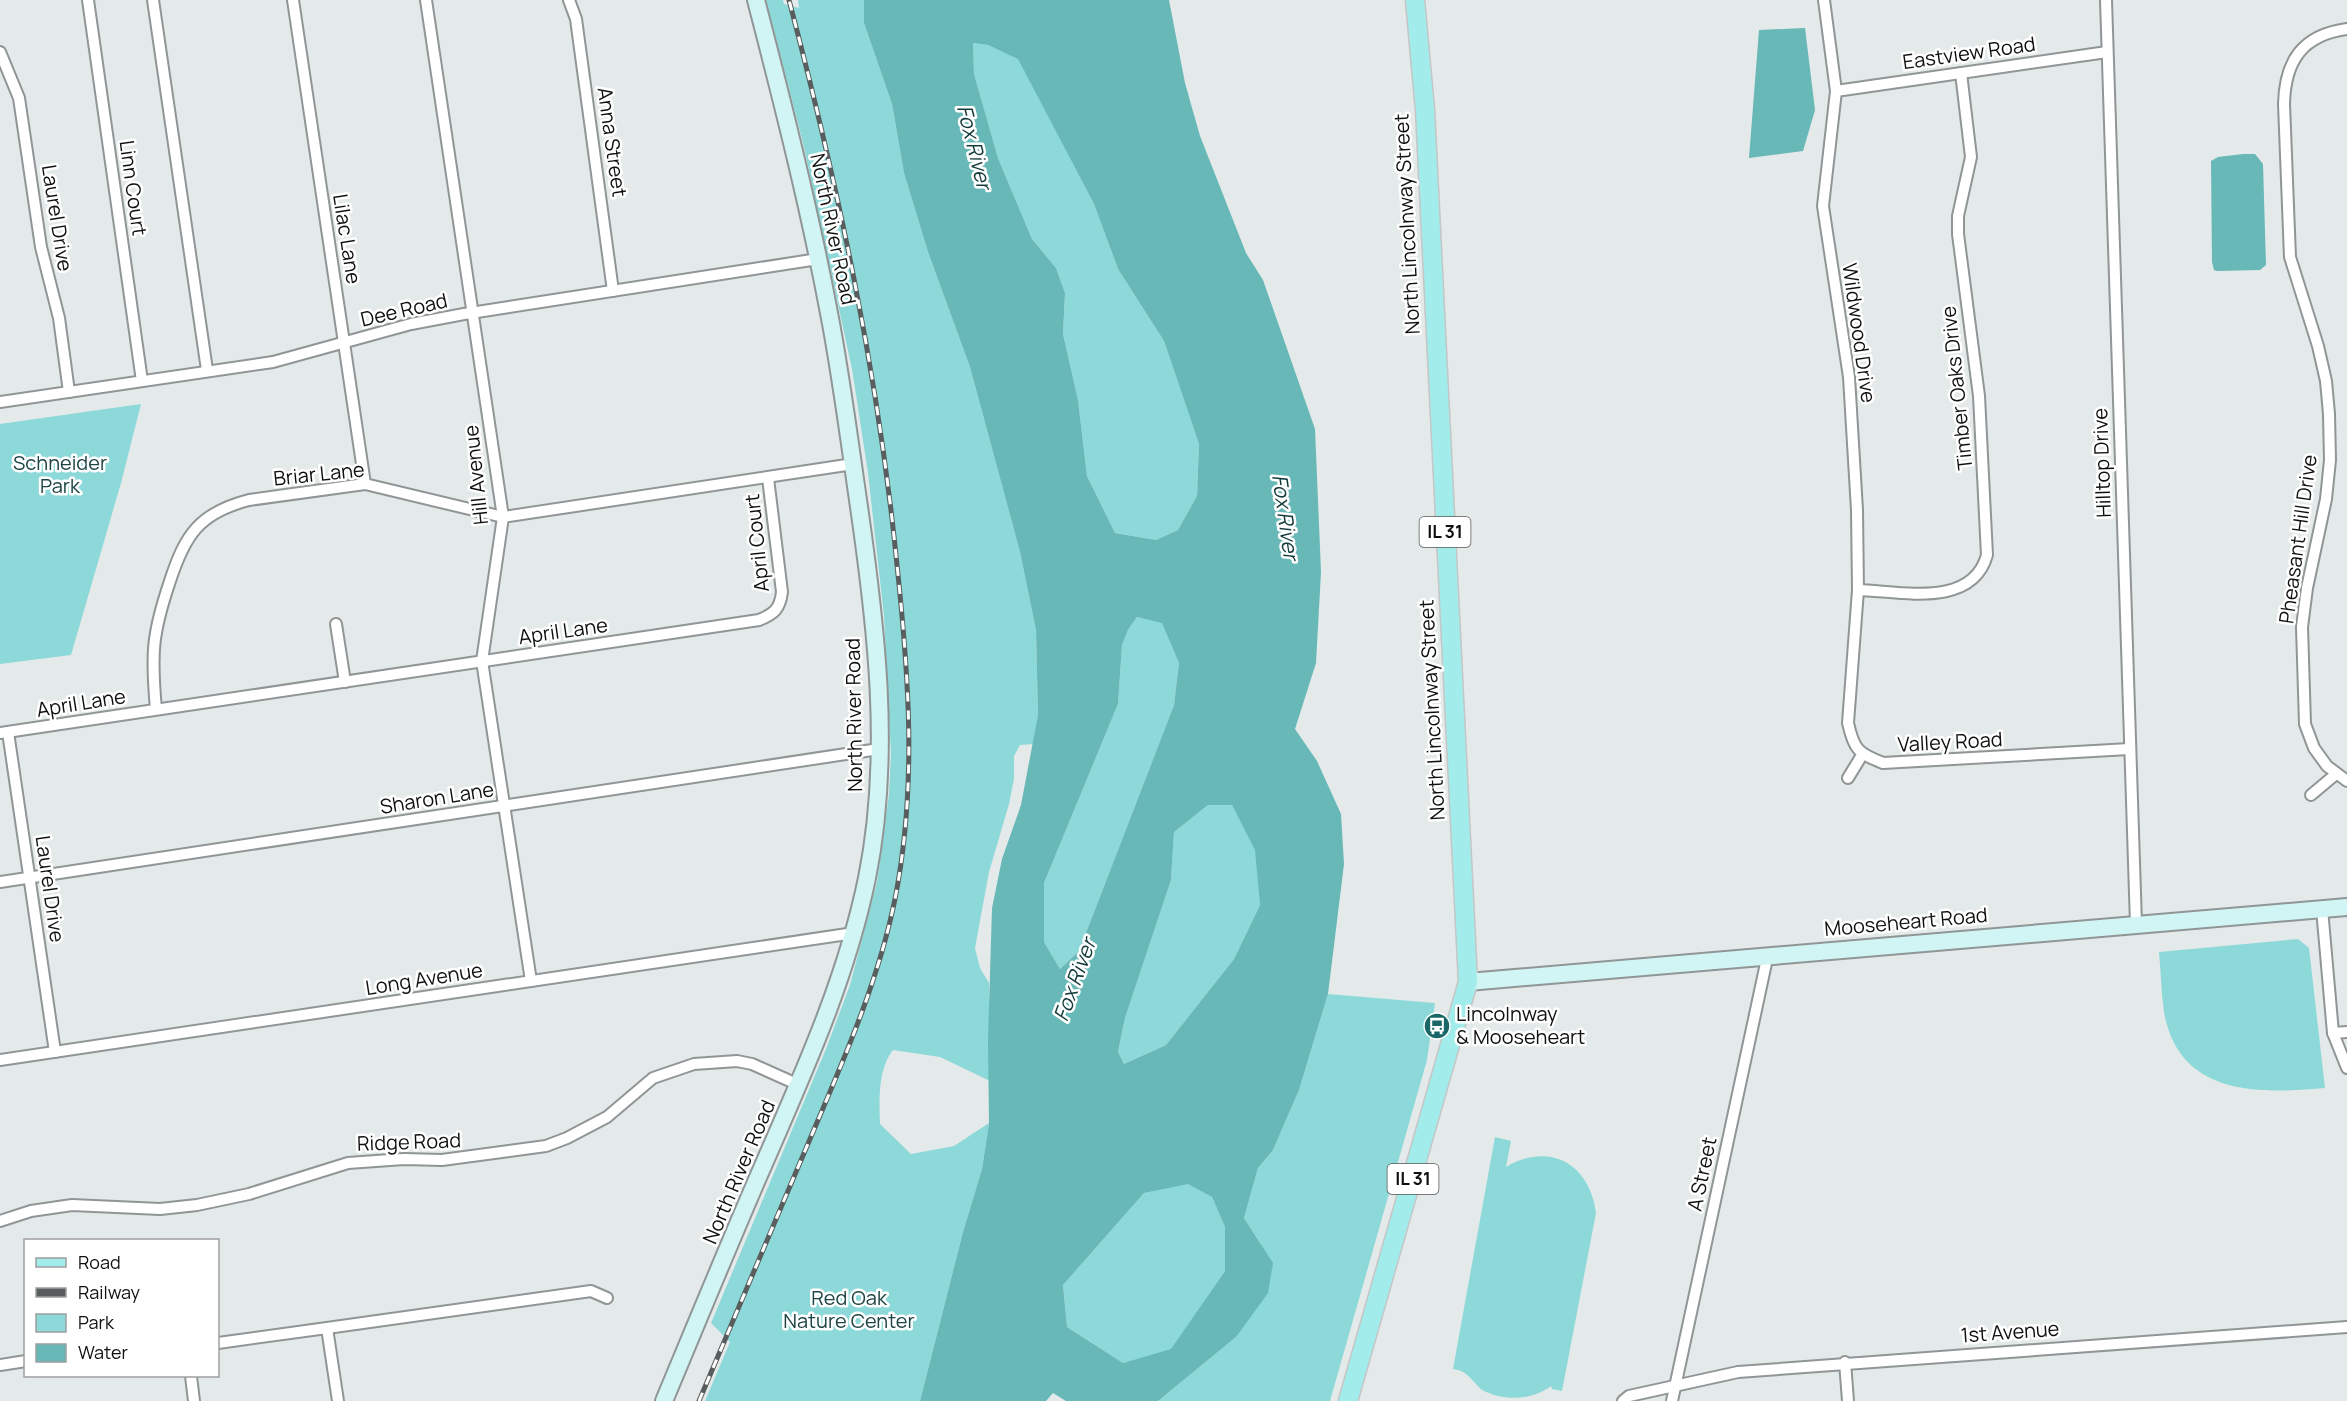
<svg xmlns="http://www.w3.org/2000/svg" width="2347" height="1401" font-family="Manrope,sans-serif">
	<rect width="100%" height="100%" fill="#e4e9e9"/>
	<g fill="#8dd9d9">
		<path d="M766,0H783L784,4L799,8L798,0H864V23L892,104L904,173L928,252L970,367L1020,552L1036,630L1038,715L1033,744L1020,745L1014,756V779L1009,804L989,872L975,948L980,968L989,983L990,1081L940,1057L893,1050C878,1069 879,1099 880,1124L911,1154L954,1146L989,1123L982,1169L963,1232L920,1401H705L730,1342L711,1323L826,1049L850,985L877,882L889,794L891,754L884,616L868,473L852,369L803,143Z"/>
		<path d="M973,43L988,45L1018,58L1094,204L1118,269L1164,341L1199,444L1197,496L1178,530L1156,540L1115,533L1087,476L1078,400L1063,334L1065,293L1056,268L1032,239L998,158L974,74Z"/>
		<path d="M141,404L121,483L71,655L0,664V424Z"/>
		<path d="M1137,617L1162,622L1179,663L1174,705L1079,951L1060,969L1044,942V883L1118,704L1122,645L1128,630Z"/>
		<path d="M1208,805H1232L1256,850L1260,905L1234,959L1166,1045L1124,1064L1118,1053L1125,1018L1171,880L1174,832Z"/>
		<path d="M2298,939L2309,948L2325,1088C2258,1094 2179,1096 2164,1012C2161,992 2161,972 2159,952Z"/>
		<path d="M1328,994L1435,1003L1427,1060L1330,1401H1158L1236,1337L1261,1244L1244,1218L1258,1168L1273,1150L1299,1090Z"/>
		<path d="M1495,1137L1511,1141L1506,1167C1550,1141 1590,1164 1596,1213L1562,1391L1552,1389L1551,1386C1531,1401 1503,1401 1482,1390C1471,1380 1468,1371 1453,1369Z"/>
		<path d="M1188,1183L1212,1197L1225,1227V1271L1171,1350L1123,1363L1067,1327L1063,1285L1144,1193Z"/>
	</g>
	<g fill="#67b8b7" fill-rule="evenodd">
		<path d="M864,0H1169L1185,83L1200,136L1246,253L1263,280L1315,429L1321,572L1316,663L1295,729L1317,761L1341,814L1344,864L1328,994L1299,1090L1273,1150L1258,1168L1244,1218L1273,1263L1268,1293L1236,1337L1158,1401H1066L1053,1393L1046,1401H920L963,1232L982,1169L989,1123L988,1040L992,908L1002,859L1021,805L1038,715L1036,630L1020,552L970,367L928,252L904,173L892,104L864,23ZM973,43L988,45L1018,59L1094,204L1118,269L1164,341L1199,444L1197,496L1178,530L1156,540L1115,533L1087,476L1078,400L1063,334L1065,293L1056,268L1032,239L998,158L974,74ZM1137,617L1162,623L1179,663L1174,705L1079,951L1060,969L1044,942V883L1118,704L1122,645L1128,630ZM1208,805H1232L1255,850L1260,905L1234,959L1166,1045L1124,1064L1118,1052L1125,1018L1171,880L1174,832ZM1188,1184L1212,1197L1225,1227V1271L1171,1349L1123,1363L1067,1327L1063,1285L1144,1193Z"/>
		<path d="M1805,28L1815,110L1803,151L1749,158L1759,30Z"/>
		<path d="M2243,154H2255L2263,164L2266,265L2260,270L2217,271L2214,270L2212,262L2211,161L2218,157Z"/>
	</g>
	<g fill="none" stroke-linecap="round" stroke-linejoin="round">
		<defs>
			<g id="street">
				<path d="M88,0L142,381"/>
				<path d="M153,0L207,370"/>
				<path d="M293,0L365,484"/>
				<path d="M426,0L503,517L482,661L531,981"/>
				<path d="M569,0L576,19L613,291"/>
				<path d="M1824,0L1836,91L1823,206L1849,377L1857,510L1858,590L1848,723C1854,750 1858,753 1883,763L2129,749"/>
				<path d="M2106,0L2136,924"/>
				<path d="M2347,29C2303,35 2285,60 2284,104L2290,257L2318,346L2326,381L2329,414L2330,460L2326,499L2307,588L2302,627L2305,724L2314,748L2327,766L2347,781"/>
				<path d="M0,52L19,98L41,247L59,318L69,392"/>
				<path d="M1836,91L2107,52"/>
				<path d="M0,402L273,362L411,324L464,314L818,259"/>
				<path d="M1858,590C1900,591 1972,609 1987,555L1979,396L1958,234V216L1971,157L1961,73"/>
				<path d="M336,624L345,682"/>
				<path d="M156,709C151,654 152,634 170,581C185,535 199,513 249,500L365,484L503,517L853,464"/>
				<path d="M8,732L55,1052"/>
				<path d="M0,733L759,620C774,614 780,609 782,592L768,478"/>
				<path d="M1848,778L1862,755"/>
				<path d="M2311,795L2336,774"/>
				<path d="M0,882L879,749"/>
				<path d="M2322,909L2333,1033L2347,1068"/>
				<path d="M2333,1033L2347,1032"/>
				<path d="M0,1060L854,933"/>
				<path d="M0,1221L31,1211L72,1205L160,1209L197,1205L249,1194L348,1163L404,1159L442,1160L546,1146L567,1138L607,1117L653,1078L694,1064L737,1061L752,1064L799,1085"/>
				<path d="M327,1328L591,1291L607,1298"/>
				<path d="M218,1343L327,1328L338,1401"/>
				<path d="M1845,1362L1848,1401"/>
				<path d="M0,1365L26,1361"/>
				<path d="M191,1376L194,1401"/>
				<path d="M1623,1401L1629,1396L1738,1372L2347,1327"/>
				<path d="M1672,1401L1768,954"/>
			</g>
			<g id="secondary">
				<path d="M1468,982L2347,907"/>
				<path d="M664,1401C698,1320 731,1239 766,1159C806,1067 847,976 867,878C892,755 876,623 858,500C849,438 841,375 829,313C809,207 783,104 756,0"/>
			</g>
			<path id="primary" d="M1348,1401L1468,982L1425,110L1415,0"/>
		</defs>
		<use href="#street" stroke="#909595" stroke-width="14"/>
		<use href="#secondary" stroke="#909595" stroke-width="20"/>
		<use href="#primary" stroke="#c5c6c6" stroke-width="21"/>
		<use href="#street" stroke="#fff" stroke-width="10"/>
		<use href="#secondary" stroke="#d1f5f5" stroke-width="16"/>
		<use href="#primary" stroke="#a3ecec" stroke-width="18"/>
		<defs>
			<path id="rail" d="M699,1401C736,1314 773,1226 810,1139C843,1061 878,983 895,899C917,787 909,678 897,565C878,373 838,186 789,0"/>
		</defs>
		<use href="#rail" stroke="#5a5d5d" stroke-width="5"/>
		<use href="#rail" stroke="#fff" stroke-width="3" stroke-dasharray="9" stroke-linecap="butt"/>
	</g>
	<defs>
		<symbol id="bus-disc" viewBox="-11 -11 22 22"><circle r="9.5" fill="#186666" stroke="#fff"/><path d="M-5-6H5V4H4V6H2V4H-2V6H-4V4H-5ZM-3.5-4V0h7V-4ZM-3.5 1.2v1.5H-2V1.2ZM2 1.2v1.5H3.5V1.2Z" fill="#fff"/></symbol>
	</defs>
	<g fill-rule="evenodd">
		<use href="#bus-disc" x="1422" y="1011" width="30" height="30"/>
	</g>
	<g text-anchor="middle" stroke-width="5" stroke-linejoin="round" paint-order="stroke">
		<g fill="#fff" stroke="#565858" stroke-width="1.5">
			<rect x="1419.5" y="517" width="51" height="30" rx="4.5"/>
			<rect x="1387.5" y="1164" width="51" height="30" rx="4.5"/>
		</g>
		<g font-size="18" font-weight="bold" fill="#0e1010">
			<text x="1445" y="538">IL 31</text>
			<text x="1413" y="1185">IL 31</text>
		</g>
		<g font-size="20" fill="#0e1010" stroke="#fff">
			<text transform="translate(1969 53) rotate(-8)" y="7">Eastview Road</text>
			<text transform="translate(612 142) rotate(82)" y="7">Anna Street</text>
			<text transform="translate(133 188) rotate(82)" y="7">Linn Court</text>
			<text transform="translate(57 218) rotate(81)" y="7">Laurel Drive</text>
			<text transform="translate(1407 224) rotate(-93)" y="7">North Lincolnway Street</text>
			<text transform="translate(833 229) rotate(78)" y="7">North River Road</text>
			<text transform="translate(347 239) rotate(81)" y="7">Lilac Lane</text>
			<text transform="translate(404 310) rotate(-13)" y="7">Dee Road</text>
			<text transform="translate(1859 333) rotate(82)" y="7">Wildwood Drive</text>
			<text transform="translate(1957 388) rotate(-96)" y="7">Timber Oaks Drive</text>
			<text transform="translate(2102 463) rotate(-92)" y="7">Hilltop Drive</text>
			<text transform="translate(319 474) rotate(-6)" y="7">Briar Lane</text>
			<text transform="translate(476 475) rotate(-96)" y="7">Hill Avenue</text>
			<text transform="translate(2298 539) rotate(-82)" y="7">Pheasant Hill Drive</text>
			<text transform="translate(757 543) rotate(-96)" y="7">April Court</text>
			<text transform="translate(563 631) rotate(-8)" y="7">April Lane</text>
			<text transform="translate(81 703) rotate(-9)" y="7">April Lane</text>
			<text transform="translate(1432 710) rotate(-93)" y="7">North Lincolnway Street</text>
			<text transform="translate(854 715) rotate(-91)" y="7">North River Road</text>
			<text transform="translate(1950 742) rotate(-3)" y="7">Valley Road</text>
			<text transform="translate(437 798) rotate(-9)" y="7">Sharon Lane</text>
			<text transform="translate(50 889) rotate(82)" y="7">Laurel Drive</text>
			<text transform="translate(1906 922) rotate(-5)" y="7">Mooseheart Road</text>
			<text transform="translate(424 979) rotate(-9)" y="7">Long Avenue</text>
			<text transform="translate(409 1142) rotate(-2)" y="7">Ridge Road</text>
			<text transform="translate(739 1172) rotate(-67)" y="7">North River Road</text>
			<text transform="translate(1702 1174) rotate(-78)" y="7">A Street</text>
			<text transform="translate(2010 1332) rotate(-4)" y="7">1st Avenue</text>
		</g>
		<g font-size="20" fill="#1e4545" stroke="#fff">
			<text x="60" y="470">Schneider<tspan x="60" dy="23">Park</tspan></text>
			<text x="849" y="1305">Red Oak<tspan x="849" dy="23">Nature Center</tspan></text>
		</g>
		<g font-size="20" fill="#0e1010" stroke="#fff" text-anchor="start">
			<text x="1456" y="1021">Lincolnway<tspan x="1456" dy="23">&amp; Mooseheart</tspan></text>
		</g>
		<g font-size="21" font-style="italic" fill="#143b3b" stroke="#fff">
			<text transform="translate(974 147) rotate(76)" y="7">Fox River</text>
			<text transform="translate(1285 517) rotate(82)" y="7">Fox River</text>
			<text transform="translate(1075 980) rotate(-70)" y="7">Fox River</text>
		</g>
	</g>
	<rect x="24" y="1239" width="195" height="138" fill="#ffffff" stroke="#9f9f9f" stroke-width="1.5"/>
	<rect x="36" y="1258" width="30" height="9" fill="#a3ecec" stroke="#9f9f9f" stroke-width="1.5"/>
	<text x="78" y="1269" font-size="18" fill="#0e1010">Road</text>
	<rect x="36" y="1288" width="30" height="9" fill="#5a5d5d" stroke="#9f9f9f" stroke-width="1.5"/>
	<text x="78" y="1299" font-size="18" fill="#0e1010">Railway</text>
	<rect x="36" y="1314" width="30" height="18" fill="#8dd9d9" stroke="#9f9f9f" stroke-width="1.5"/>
	<text x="78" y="1329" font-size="18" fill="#0e1010">Park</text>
	<rect x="36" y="1344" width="30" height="18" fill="#67b8b7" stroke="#9f9f9f" stroke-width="1.5"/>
	<text x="78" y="1359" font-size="18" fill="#0e1010">Water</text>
</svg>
